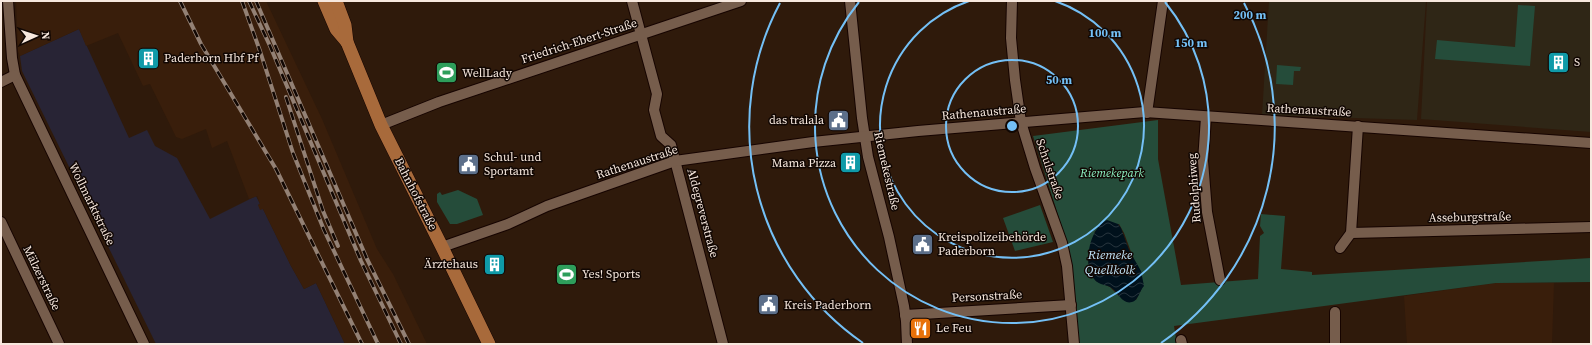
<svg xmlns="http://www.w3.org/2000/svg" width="1592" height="345" font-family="'Source Serif 4',serif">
	<defs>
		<pattern id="water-waves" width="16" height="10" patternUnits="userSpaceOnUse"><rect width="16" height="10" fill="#00111c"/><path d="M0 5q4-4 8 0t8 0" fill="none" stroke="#26343d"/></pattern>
	</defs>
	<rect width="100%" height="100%" fill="#2f1a0b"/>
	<g fill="#2f2616">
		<path d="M1269,1H1426L1417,120L1262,115Z"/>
		<path d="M1427,1H1591V132L1421,119Z"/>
	</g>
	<path fill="#282435" d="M79,29L129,138L147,130L155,146L177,158L210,219L256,196L260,204L258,205L263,209L291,266L304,289L316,283L345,344H156L22,71L20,56Z"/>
	<g fill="#391e0b">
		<path d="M16,1H266L322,119L377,249L393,274L427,344H345L316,283L304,289L291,266L263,209L260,210L258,205L260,204L257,196L249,199L227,141L212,148L206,129L182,139L176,137L150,84L143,86L118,33L86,46L79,29L20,56L18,51Z"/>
		<path d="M1496,283H1554L1552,344H1407L1404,296Z"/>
	</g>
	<g fill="#254c3a" fill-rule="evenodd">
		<path d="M1518,5L1535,6L1530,66L1435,59L1437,40L1515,47Z"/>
		<path d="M1277,65L1301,67L1300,71H1294L1293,85L1276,84Z"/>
		<path d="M1158,120V159L1181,285L1258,279L1260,236L1264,233L1260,226L1261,214L1285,216L1281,269L1312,272V275L1591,258V282L1496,283L1174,326L1177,344H1077L1066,240L1033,136ZM1119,224L1124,233L1134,260L1138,266L1143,286L1136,300L1119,296L1110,287L1096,281C1083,256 1089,257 1095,231Z"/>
		<path d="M458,190L477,199L483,215L457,224H450L437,202V194L440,192L442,195Z"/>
		<path d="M1040,205L1053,242L1015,251L1003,218Z"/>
	</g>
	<path fill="url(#water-waves)" d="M1107,220L1118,224L1121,228L1129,250L1141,271L1144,286C1140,290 1138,301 1132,302C1123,305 1118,293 1113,289C1108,284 1099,286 1094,279C1082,265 1090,227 1107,220Z"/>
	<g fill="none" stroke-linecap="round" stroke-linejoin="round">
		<defs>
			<g id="minor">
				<path d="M8,1L12,58L15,75L144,344"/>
				<path d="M632,1L657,94L654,110L661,136L671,145L723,344"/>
				<path d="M850,1L862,118L868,157L889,237L904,306L906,321L907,344"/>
				<path d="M1012,1L1011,38L1015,80L1021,122L1035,168L1062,243L1067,266L1074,344"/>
				<path d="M1,82L15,75"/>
				<path d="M1147,113L1163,1"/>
				<path d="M1206,117L1203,161L1207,212L1220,280"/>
				<path d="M381,125L439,102L741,1"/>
				<path d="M1,222L59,344"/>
				<path d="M1351,233L1591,227"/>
				<path d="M442,247L508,224L547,206L675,161L813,142L918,131L1145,112L1591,143"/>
				<path d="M1340,248L1351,233L1358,126"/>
				<path d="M1335,312V344"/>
				<path d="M905,315L1071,305"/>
				<path d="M1181,340L1182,344"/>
			</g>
			<g id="major">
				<path d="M324,1L336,29L347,42"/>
				<path d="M336,1L345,25L347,42L381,125L442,247L489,344"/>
			</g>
		</defs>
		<use href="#minor" stroke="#160400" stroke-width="12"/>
		<use href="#major" stroke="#160400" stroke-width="14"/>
		<use href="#minor" stroke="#765d4c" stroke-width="10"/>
		<use href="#major" stroke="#a86a3b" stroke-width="13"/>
		<defs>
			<g id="rail">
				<path d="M180,1L201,44L276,169L362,344"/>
				<path d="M242,1L260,51L293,153L324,230L378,344"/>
				<path d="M249,1L270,46L361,261L401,344"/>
				<path d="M256,1L367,259L409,344"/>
				<path d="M286,97L323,211L338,246"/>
			</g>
		</defs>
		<use href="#rail" stroke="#938175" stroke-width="4"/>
		<use href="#rail" stroke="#110703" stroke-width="2.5" stroke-dasharray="8" stroke-linecap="butt"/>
	</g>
	<g fill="none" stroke="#74c0f6" stroke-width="2">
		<circle cx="1012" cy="126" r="66"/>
		<path d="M1055 1A132 132 0 1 1 969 1"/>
		<path d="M1165 2A197 197 0 1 1 859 2"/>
		<path d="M863 343A263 263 0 0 1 780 3M1244 3A263 263 0 0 1 1161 343"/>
	</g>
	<defs>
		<symbol id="building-square" viewBox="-11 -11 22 22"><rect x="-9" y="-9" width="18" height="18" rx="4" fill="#0f9aa8" stroke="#110703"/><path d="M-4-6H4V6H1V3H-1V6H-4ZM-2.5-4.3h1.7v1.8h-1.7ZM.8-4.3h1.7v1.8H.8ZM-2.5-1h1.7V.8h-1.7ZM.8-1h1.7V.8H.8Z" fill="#fff"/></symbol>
		<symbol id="stadium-square" viewBox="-11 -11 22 22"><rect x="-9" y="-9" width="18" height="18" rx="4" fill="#2e9e5b" stroke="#110703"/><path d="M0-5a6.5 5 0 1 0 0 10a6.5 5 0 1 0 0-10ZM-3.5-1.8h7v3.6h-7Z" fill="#fff"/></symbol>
		<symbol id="civic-square" viewBox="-11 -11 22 22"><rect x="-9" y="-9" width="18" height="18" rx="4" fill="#5c6f8a" stroke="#110703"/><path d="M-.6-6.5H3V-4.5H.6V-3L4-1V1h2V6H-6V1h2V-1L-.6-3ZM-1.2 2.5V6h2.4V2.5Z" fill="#fff"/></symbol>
		<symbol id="restaurant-square" viewBox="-11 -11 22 22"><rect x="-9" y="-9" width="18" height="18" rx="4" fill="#e8710a" stroke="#110703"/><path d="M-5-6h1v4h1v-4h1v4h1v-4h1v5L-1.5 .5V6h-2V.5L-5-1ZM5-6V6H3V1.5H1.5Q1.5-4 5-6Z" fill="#fff"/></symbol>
	</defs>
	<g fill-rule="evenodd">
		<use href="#building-square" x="136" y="46" width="25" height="25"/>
		<use href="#building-square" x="1546" y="50" width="25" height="25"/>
		<use href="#stadium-square" x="434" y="60" width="25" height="25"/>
		<use href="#civic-square" x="826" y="108" width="25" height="25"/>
		<use href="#building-square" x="838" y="150" width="25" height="25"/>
		<use href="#civic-square" x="456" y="152" width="25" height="25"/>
		<use href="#civic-square" x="910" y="232" width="25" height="25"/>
		<use href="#building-square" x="482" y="252" width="25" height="25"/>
		<use href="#stadium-square" x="554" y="262" width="25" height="25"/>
		<use href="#civic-square" x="756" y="292" width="25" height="25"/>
		<use href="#restaurant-square" x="908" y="316" width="25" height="25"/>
	</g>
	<g text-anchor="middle" stroke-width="3" stroke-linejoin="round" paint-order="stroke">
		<g font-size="12" fill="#f7e8de" stroke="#110703">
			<text transform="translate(579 41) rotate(-18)" y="4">Friedrich-Ebert-Straße</text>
			<text transform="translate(1309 110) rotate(3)" y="4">Rathenaustraße</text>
			<text transform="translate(984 112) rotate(-5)" y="4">Rathenaustraße</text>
			<text transform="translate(637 162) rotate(-18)" y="4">Rathenaustraße</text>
			<text transform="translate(1050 169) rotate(71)" y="4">Schulstraße</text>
			<text transform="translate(887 171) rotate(77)" y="4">Riemekestraße</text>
			<text transform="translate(1194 188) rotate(-94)" y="4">Rudolphiweg</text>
			<text transform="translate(416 194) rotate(63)" y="4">Bahnhofstraße</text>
			<text transform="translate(92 204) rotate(64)" y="4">Wollmarktstraße</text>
			<text transform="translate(703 213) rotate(75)" y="4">Aldegreverstraße</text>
			<text transform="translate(1470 217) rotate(-1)" y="4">Asseburgstraße</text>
			<text transform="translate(42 278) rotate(64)" y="4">Mälzerstraße</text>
			<text transform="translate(987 296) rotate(-3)" y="4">Personstraße</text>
		</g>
		<g font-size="12" fill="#f7e8de" stroke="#110703" text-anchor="start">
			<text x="164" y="62">Paderborn Hbf Pf</text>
			<text x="1574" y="66">S</text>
			<text x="462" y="77">WellLady</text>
			<text x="824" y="124" text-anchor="end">das tralala</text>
			<text x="484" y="161">Schul- und<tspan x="484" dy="14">Sportamt</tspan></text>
			<text x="836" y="167" text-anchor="end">Mama Pizza</text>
			<text x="938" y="241">Kreispolizeibehörde<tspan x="938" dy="14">Paderborn</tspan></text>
			<text x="478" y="268" text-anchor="end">Ärztehaus</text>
			<text x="582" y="278">Yes! Sports</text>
			<text x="784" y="309">Kreis Paderborn</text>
			<text x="936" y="332">Le Feu</text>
		</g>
		<g font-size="12" font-style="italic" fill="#8cf1c1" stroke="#110703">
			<text x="1112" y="177">Riemekepark</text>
		</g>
		<g font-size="13" font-style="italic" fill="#c1e4f9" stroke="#110703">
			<text x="1110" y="259">Riemeke<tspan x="1110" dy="15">Quellkolk</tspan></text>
		</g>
	</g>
	<circle cx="1012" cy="126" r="6" fill="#74c0f6" stroke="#110703" stroke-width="2"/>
	<g font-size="12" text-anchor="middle" font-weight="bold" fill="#74c0f6" stroke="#110703" stroke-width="3" stroke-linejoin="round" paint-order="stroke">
		<text x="1250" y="19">200 m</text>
		<text x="1105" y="37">100 m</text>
		<text x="1191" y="47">150 m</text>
		<text x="1059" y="84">50 m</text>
	</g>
	<rect width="1592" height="345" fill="none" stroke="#f7e8de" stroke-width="4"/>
	<g transform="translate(36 36) rotate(87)" stroke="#110703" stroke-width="3" paint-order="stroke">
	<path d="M0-3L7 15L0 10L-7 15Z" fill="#f7e8de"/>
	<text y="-6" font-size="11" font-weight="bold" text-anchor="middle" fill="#f7e8de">N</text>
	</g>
</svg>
